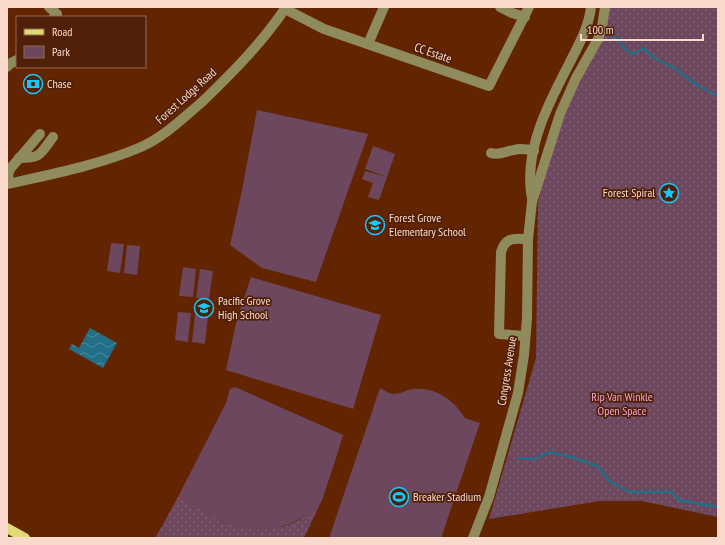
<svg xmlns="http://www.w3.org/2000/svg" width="725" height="545" font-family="'PT Sans Narrow',sans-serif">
	<defs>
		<pattern id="green-dots" width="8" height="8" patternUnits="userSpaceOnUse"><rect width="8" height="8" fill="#6d475d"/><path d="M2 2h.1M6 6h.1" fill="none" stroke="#836173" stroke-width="1.8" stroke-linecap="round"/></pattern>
		<pattern id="water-waves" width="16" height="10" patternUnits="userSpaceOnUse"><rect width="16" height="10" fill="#226f88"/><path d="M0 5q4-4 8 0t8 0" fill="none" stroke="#4e8a9d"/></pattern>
	</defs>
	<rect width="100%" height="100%" fill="#632402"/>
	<g fill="url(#green-dots)">
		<path d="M605,7H718V517L642,501H599L489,519L536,358L538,203L551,147L598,39Z"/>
		<path d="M178,497L223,522L283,527L299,520L320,504L304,538H159L156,537Z"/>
	</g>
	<g fill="#6d475d">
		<path d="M257,110L368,134L316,282L262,268L230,245L242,190Z"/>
		<path d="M373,146L395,154L387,177L365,169Z"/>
		<path d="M365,171L387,177L379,200L368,197L373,183L362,179Z"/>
		<path d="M111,243L124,244L120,273L107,271Z"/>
		<path d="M127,245L140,246L137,275L124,273Z"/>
		<path d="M183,267L196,269L193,297L179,296Z"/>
		<path d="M200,269L213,271L209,299L196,298Z"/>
		<path d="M251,277L381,315L353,409L226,370L236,323Z"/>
		<path d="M178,312L191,313L188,342L175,340Z"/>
		<path d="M195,314L208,315L205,344L192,342Z"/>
		<path d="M235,387L343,435C338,453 332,470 326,488C324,493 323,501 319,505C312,512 301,519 291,523C248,543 215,518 178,497L226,403L230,389Z"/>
		<path d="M380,388C384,390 390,394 394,394C400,394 406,390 413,389C435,387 453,399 465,418L480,423L441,538H329Z"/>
	</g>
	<path fill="url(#water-waves)" d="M90,328L117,343L103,368L69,349L72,344L79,348Z"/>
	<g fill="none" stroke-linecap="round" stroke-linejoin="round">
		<g stroke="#226f88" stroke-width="2.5">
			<path d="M614,36L627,51L633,54L643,48L654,58L676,69L695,84L718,96"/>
			<path d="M518,458L535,459L549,452L571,457L597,466L609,481L629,492H672L678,500L718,507"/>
		</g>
		<g stroke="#8f8b5d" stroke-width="10">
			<path d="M49,7L57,14L54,17"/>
			<path d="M500,7L512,13L525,17"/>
			<path d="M285,9L324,29L489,86L529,7"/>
			<path d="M368,44L384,7"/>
			<path d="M7,67L11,63L17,60"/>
			<path d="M491,153C500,156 505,151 514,150C521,148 527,149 534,151"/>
			<path d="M19,158C42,158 40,154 53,137"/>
			<path d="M9,183L8,175L10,169L40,134"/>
			<path d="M7,184C52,174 99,165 141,147C164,137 183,118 202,102C232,73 263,42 286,7"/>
			<path d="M532,198C523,152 548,104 569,64C578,46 589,27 591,7"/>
			<path d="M525,336L499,334L501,252C506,236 515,239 528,239"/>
			<path d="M473,538L489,497L518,393L524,355L527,318L528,239L532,202L560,114L576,78L598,39L602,27L605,7"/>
		</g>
		<path stroke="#e2da77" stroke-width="10" d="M7,528L25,538"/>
	</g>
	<defs>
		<symbol id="bank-ring" viewBox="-11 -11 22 22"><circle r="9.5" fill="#502008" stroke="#15cafb" stroke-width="1.5"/><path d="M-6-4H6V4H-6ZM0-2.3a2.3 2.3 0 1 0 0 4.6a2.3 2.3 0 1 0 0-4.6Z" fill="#15cafb"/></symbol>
		<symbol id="sight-ring" viewBox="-11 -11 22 22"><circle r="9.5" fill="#502008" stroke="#15cafb" stroke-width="1.5"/><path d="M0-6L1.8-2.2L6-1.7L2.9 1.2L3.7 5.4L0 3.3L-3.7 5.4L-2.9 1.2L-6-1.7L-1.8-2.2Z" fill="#15cafb"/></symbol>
		<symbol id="school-ring" viewBox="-11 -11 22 22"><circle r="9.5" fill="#502008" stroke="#15cafb" stroke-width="1.5"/><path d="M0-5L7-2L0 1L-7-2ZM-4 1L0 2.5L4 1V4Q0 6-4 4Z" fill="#15cafb"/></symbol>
		<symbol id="stadium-ring" viewBox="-11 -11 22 22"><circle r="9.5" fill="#502008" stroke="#15cafb" stroke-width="1.5"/><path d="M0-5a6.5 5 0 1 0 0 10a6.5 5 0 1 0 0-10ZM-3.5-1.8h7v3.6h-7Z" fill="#15cafb"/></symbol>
	</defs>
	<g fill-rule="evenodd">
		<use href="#bank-ring" x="22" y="73" width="22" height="22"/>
		<use href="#sight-ring" x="658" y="182" width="22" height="22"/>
		<use href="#school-ring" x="364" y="214" width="22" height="22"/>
		<use href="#school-ring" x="193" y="297" width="22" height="22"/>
		<use href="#stadium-ring" x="388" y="486" width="22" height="22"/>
	</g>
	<g text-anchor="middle" stroke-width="3.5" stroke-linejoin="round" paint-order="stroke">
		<g font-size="12" fill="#f9d9cc" stroke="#502008">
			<text transform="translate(433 53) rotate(19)" y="4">CC Estate</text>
			<text transform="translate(186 96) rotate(-42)" y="4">Forest Lodge Road</text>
			<text transform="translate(507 371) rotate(-81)" y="4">Congress Avenue</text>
		</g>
		<g font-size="12" fill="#f9d9cc" stroke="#502008" text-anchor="start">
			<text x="47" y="88">Chase</text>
			<text x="655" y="197" text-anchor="end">Forest Spiral</text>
			<text x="389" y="222">Forest Grove<tspan x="389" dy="14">Elementary School</tspan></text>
			<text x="218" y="305">Pacific Grove<tspan x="218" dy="14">High School</tspan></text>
			<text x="413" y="501">Breaker Stadium</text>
		</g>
		<g font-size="12" fill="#f2a1d0" stroke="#502008">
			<text x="622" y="401">Rip Van Winkle<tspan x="622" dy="14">Open Space</tspan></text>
		</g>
	</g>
	<rect width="725" height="545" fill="none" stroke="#f9d9cc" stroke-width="16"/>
	<rect x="16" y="16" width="130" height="52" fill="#502008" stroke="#946a56"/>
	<rect x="24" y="29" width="20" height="6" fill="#e2da77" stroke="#946a56"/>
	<text x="52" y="36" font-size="12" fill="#f9d9cc">Road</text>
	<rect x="24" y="46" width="20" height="12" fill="#6d475d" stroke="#946a56"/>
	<text x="52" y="56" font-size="12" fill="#f9d9cc">Park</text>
	<path d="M581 34v6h122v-6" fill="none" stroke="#f9d9cc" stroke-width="2"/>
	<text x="587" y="34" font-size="12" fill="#f9d9cc" stroke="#502008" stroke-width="3" paint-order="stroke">100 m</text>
</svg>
